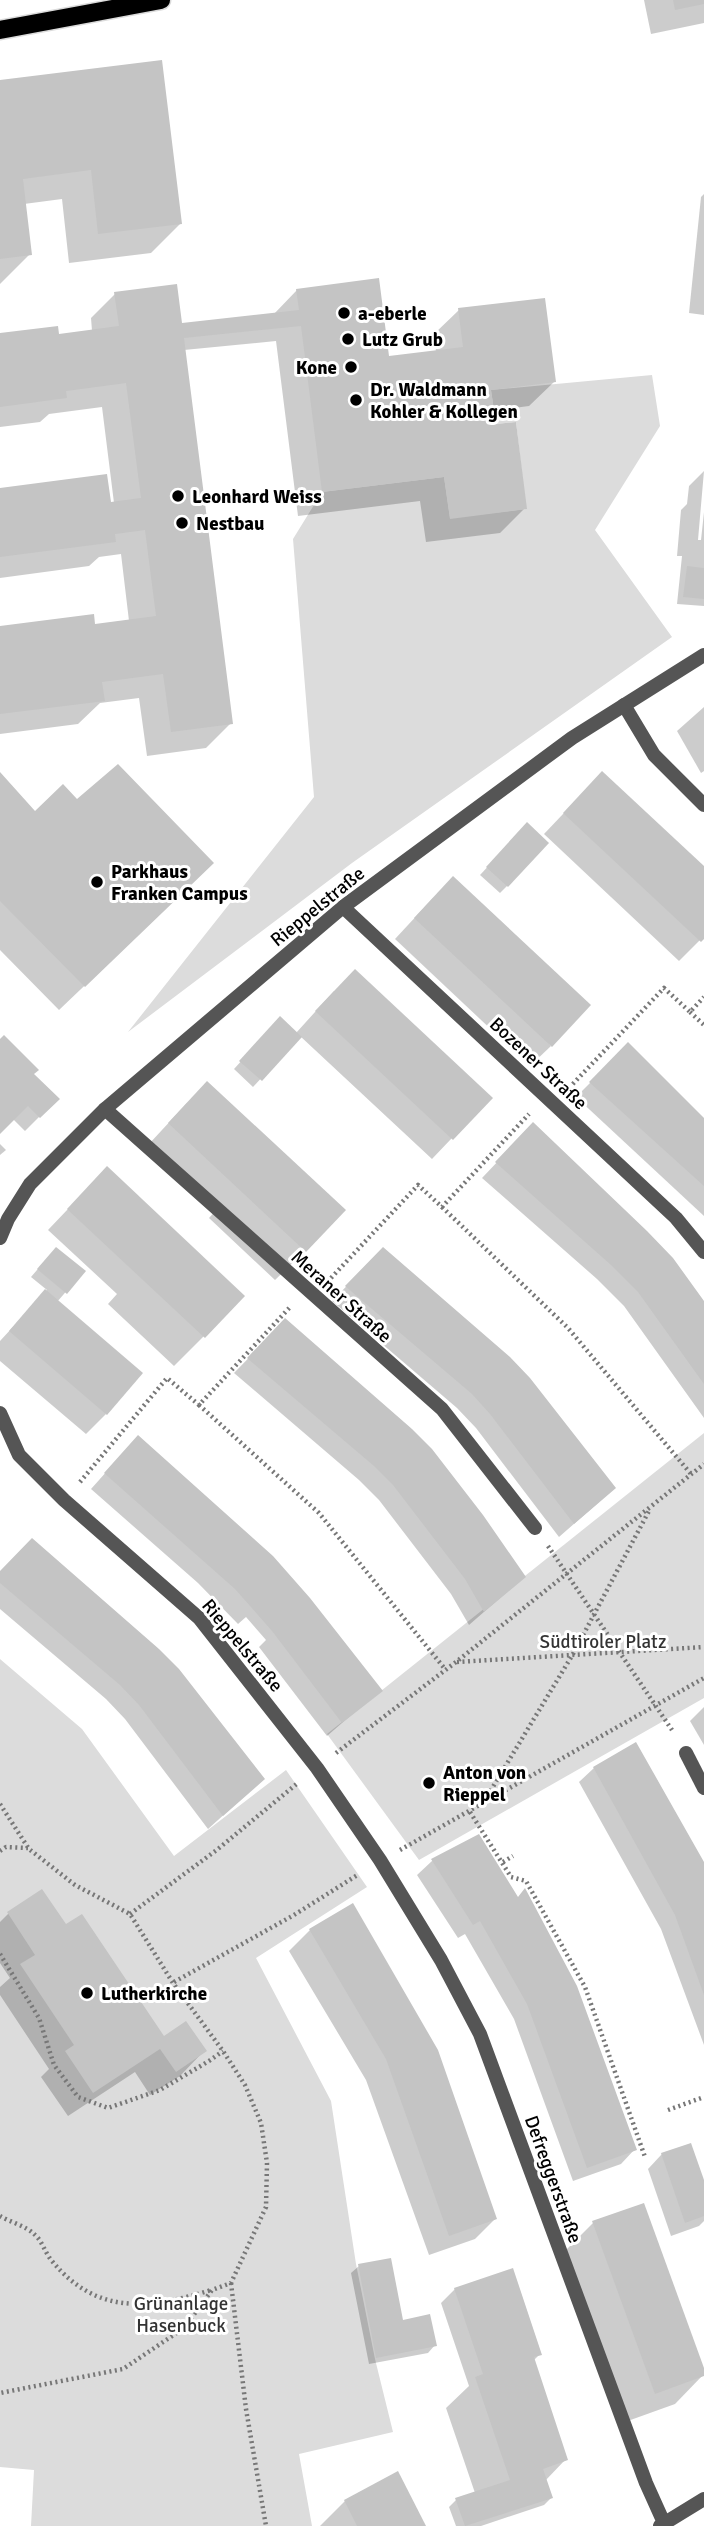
<svg xmlns="http://www.w3.org/2000/svg" width="704" height="2526" font-family="Signika,sans-serif">
	<rect width="100%" height="100%" fill="#fff"/>
	<g fill="#dcdcdc">
		<path d="M652,375L660,426L595,530L672,637L352,863L128,1032L314,797L293,539L322,492L444,477L450,518L526,509L516,422L496,424L491,390Z"/>
		<path d="M704,1433V1698L419,1860L327,1734Z"/>
		<path d="M0,1659L82,1729L174,1856L286,1770L367,1887L256,1958L331,2101L356,2264L375,2359L393,2432L299,2454L312,2526H31L34,2470L0,2467Z"/>
	</g>
	<g fill="#0003">
		<path d="M644,0H704V23L651,34Z"/>
		<path d="M0,82L180,224L151,253L69,263L62,199L24,204L30,254L0,284Z"/>
		<path d="M704,194V315L689,313L701,197Z"/>
		<path d="M297,290L387,358L436,352L434,334L459,310L554,382L529,406L492,411L494,426L525,508L500,533L426,542L420,501L298,516L276,341L184,350L231,723L206,748L147,756L139,698L100,703L78,724L0,734V628L93,626L129,621L121,554L99,557L89,566L0,578V490L114,503L102,407L49,414L40,422L0,427V335L57,336L92,331L91,318L115,294L180,327L273,315Z"/>
		<path d="M704,471L698,540H701L704,512V606L677,604L682,556H677L681,510L687,504L689,486Z"/>
		<path d="M704,707V771L701,773L677,731Z"/>
		<path d="M0,774L35,814L77,801L187,888L59,1010L0,950Z"/>
		<path d="M582,794L704,868V936L679,961L544,834Z"/>
		<path d="M520,832L507,886L500,893L480,875Z"/>
		<path d="M433,898L551,1046L530,1066L395,939Z"/>
		<path d="M334,991L490,1098L432,1159L300,1036L253,1087L234,1069L273,1026L296,1033Z"/>
		<path d="M0,1042L57,1099L25,1131L13,1119L0,1132Z"/>
		<path d="M628,1045L704,1122V1216L576,1097Z"/>
		<path d="M187,1103L305,1251L275,1280L209,1218L218,1208L149,1144Z"/>
		<path d="M519,1139L704,1304V1418L624,1306L597,1279L482,1178Z"/>
		<path d="M0,1144L6,1150L0,1155Z"/>
		<path d="M87,1189L204,1336L174,1366L108,1304L117,1294L48,1230Z"/>
		<path d="M383,1249L599,1502L559,1537L476,1428L457,1408L332,1301Z"/>
		<path d="M49,1256L83,1272L57,1302L106,1414L86,1434L0,1361V1341L47,1290L31,1277Z"/>
		<path d="M285,1321L524,1577L469,1625L451,1594L379,1500L359,1480L234,1373Z"/>
		<path d="M124,1452L380,1690L327,1736L259,1647L266,1640L246,1617L238,1624L198,1583L91,1489Z"/>
		<path d="M0,1573L248,1793L208,1829L125,1719L106,1699L0,1609Z"/>
		<path d="M704,1707V1745L690,1721Z"/>
		<path d="M594,1768L704,1865V2045L661,1929L579,1782Z"/>
		<path d="M478,1836L635,2149L621,2164L573,2181L514,2019L465,1934L458,1938L417,1875L432,1861Z"/>
		<path d="M42,1892L66,1927L163,2038L204,2051L180,2076L150,2095L135,2072L68,2116L41,2077L49,2069L0,1995V1987L10,1978L0,1963V1922L8,1914Z"/>
		<path d="M352,1906L495,2219L475,2239L429,2255L366,2080L289,1951L310,1930Z"/>
		<path d="M662,2154L704,2186V2221L699,2226L671,2236L648,2169Z"/>
		<path d="M593,2223L704,2374L675,2404L625,2422L564,2252Z"/>
		<path d="M359,2266L402,2322L435,2345L428,2353L369,2364L351,2273Z"/>
		<path d="M455,2289L540,2354L533,2361L566,2459L545,2481L551,2498L544,2505L481,2526H456L449,2507L456,2500L475,2493L446,2408L469,2386L441,2303Z"/>
		<path d="M397,2474L425,2526H320L345,2501Z"/>
	</g>
	<g fill="#c4c4c4">
		<path d="M673,0H704V4L675,10Z"/>
		<path d="M162,60L182,224L98,234L91,170L23,179L32,255L0,259V80Z"/>
		<path d="M379,278L389,356L463,347L458,308L545,298L556,382L491,390L496,424L516,422L527,509L450,519L444,477L322,492L301,326L184,338L233,724L171,732L163,674L102,682L105,701L0,714V626L94,614L95,624L156,616L145,530L115,534L116,542L0,557V488L107,474L111,502L141,498L126,383L66,391L67,398L0,407V333L58,326L59,334L119,326L114,292L177,284L182,323L299,310L296,289Z"/>
		<path d="M687,566L704,568V599L683,597Z"/>
		<path d="M118,764L214,863L85,987L0,901V772L35,811L63,784L77,799Z"/>
		<path d="M602,771L704,866V939L701,942L563,813Z"/>
		<path d="M527,822L549,843L508,887L486,867Z"/>
		<path d="M453,876L591,1005L552,1047L414,918Z"/>
		<path d="M355,969L493,1098L453,1140L315,1011Z"/>
		<path d="M280,1016L302,1037L262,1081L239,1061Z"/>
		<path d="M4,1035L39,1070L34,1074L60,1099L40,1118L28,1106L0,1134V1039Z"/>
		<path d="M628,1042L704,1118V1186L589,1082Z"/>
		<path d="M207,1081L346,1210L306,1252L168,1123Z"/>
		<path d="M533,1122L647,1231L673,1258L704,1301V1384L638,1292L611,1265L495,1162Z"/>
		<path d="M107,1166L245,1296L205,1338L67,1209Z"/>
		<path d="M56,1247L86,1271L67,1294L37,1269Z"/>
		<path d="M383,1247L510,1357L530,1378L616,1488L574,1524L490,1414L472,1394L345,1286Z"/>
		<path d="M45,1289L143,1373L107,1415L9,1331Z"/>
		<path d="M285,1318L412,1429L432,1449L483,1515L526,1577L484,1612L465,1579L393,1485L374,1466L247,1358Z"/>
		<path d="M138,1435L273,1556L310,1598L383,1691L342,1723L272,1631L235,1589L104,1473Z"/>
		<path d="M32,1538L159,1649L179,1669L265,1779L223,1816L139,1705L120,1685L0,1583V1571Z"/>
		<path d="M636,1742L704,1862V1995L675,1915L593,1767Z"/>
		<path d="M479,1834L518,1897L525,1888L577,1986L637,2150L587,2168L527,2004L480,1921L473,1925L431,1859Z"/>
		<path d="M42,1889L66,1924L82,1914L164,2036L186,2021L207,2051L176,2072L160,2049L93,2093L65,2051L74,2045L20,1964L35,1955L7,1912Z"/>
		<path d="M353,1903L438,2050L497,2219L449,2236L386,2059L309,1929Z"/>
		<path d="M691,2143L704,2180V2216L685,2223L661,2153Z"/>
		<path d="M644,2203L704,2368V2376L655,2394L592,2221Z"/>
		<path d="M391,2258L403,2320L430,2314L437,2346L376,2358L358,2264Z"/>
		<path d="M513,2268L542,2355L534,2357L568,2460L543,2469L553,2498L465,2526L455,2498L510,2480L475,2377L483,2374L454,2288Z"/>
		<path d="M398,2471L426,2526H357L344,2500Z"/>
	</g>
	<g fill="none" stroke-linecap="round" stroke-linejoin="round">
		<defs>
			<path id="primary" d="M0,30L161,0"/>
		</defs>
		<use href="#primary" stroke="#dbdbdb" stroke-width="21"/>
		<g stroke="#777" stroke-width="4.5" stroke-dasharray="2 3.5" stroke-linecap="butt">
			<path d="M690,1012L704,1025"/>
			<path d="M569,1088L664,988L690,1012L704,997"/>
			<path d="M442,1207L568,1328L691,1474"/>
			<path d="M331,1278L418,1185L442,1207L529,1114"/>
			<path d="M199,1405L319,1513L445,1669"/>
			<path d="M80,1482L167,1378L199,1405L291,1306"/>
			<path d="M548,1546L674,1733"/>
			<path d="M457,1662L704,1647"/>
			<path d="M336,1753L456,1662L704,1464"/>
			<path d="M0,1804L29,1849L75,1885L130,1914L173,1983L223,2051L245,2085L261,2123L267,2163L266,2207L231,2283L212,2290L184,2328L123,2369L0,2393"/>
			<path d="M482,1805L573,1654L650,1509"/>
			<path d="M470,1812L511,1877L526,1881L585,1987L645,2157"/>
			<path d="M400,1850L704,1678"/>
			<path d="M0,1851L6,1847L28,1848"/>
			<path d="M503,1862L513,1856"/>
			<path d="M130,1914L218,1849L299,1782"/>
			<path d="M0,1954L39,2018L54,2065L78,2097L108,2108L160,2090L209,2061L223,2051"/>
			<path d="M174,1982L294,1915L359,1874"/>
			<path d="M668,2110L704,2097"/>
			<path d="M0,2216C10,2222 26,2226 34,2234C42,2240 45,2253 52,2261C97,2316 150,2309 211,2290"/>
			<path d="M231,2283L246,2409L266,2526"/>
		</g>
		<g stroke="#555" stroke-width="14">
			<path d="M624,705L654,755L704,805"/>
			<path d="M343,907L676,1218L704,1252"/>
			<path d="M105,1109L442,1409L535,1528"/>
			<path d="M0,1238L8,1219L30,1184L105,1109L343,907L572,738L704,655"/>
			<path d="M0,1413L19,1455L64,1500L199,1618L317,1768L380,1860L441,1960L480,2034L646,2483L664,2523"/>
			<path d="M686,1753L704,1788"/>
			<path d="M660,2526L704,2499"/>
		</g>
		<use href="#primary" stroke="#000" stroke-width="18"/>
	</g>
	<g fill="#000" stroke="#fff" stroke-width="2.5">
		<circle cx="344" cy="313" r="7"/>
		<circle cx="348" cy="339" r="7"/>
		<circle cx="351" cy="367" r="7"/>
		<circle cx="356" cy="400" r="7"/>
		<circle cx="178" cy="496" r="7"/>
		<circle cx="182" cy="523" r="7"/>
		<circle cx="97" cy="882" r="7"/>
		<circle cx="429" cy="1783" r="7"/>
		<circle cx="87" cy="1993" r="7"/>
	</g>
	<g text-anchor="middle" stroke-width="6" stroke-linejoin="round" paint-order="stroke">
		<g font-size="19" font-weight="bold" fill="#000" stroke="#fff" text-anchor="start">
			<text x="358" y="320">a-eberle</text>
			<text x="362" y="346">Lutz Grub</text>
			<text x="337" y="374" text-anchor="end">Kone</text>
			<text x="370" y="396">Dr. Waldmann<tspan x="370" dy="22">Kohler &amp; Kollegen</tspan></text>
			<text x="192" y="503">Leonhard Weiss</text>
			<text x="196" y="530">Nestbau</text>
			<text x="111" y="878">Parkhaus<tspan x="111" dy="22">Franken Campus</tspan></text>
			<text x="443" y="1779">Anton von<tspan x="443" dy="22">Rieppel</tspan></text>
			<text x="101" y="2000">Lutherkirche</text>
		</g>
		<g font-size="19" fill="#000" stroke="#fff">
			<text transform="translate(317 906) rotate(-39)" y="7">Rieppelstraße</text>
			<text transform="translate(539 1063) rotate(43)" y="7">Bozener Straße</text>
			<text transform="translate(342 1296) rotate(42)" y="7">Meraner Straße</text>
			<text transform="translate(243 1645) rotate(50)" y="7">Rieppelstraße</text>
			<text transform="translate(554 2179) rotate(70)" y="7">Defreggerstraße</text>
		</g>
		<g font-size="19" fill="#333" stroke="#fff">
			<text x="603" y="1648">Südtiroler Platz</text>
			<text x="181" y="2310">Grünanlage<tspan x="181" dy="22">Hasenbuck</tspan></text>
		</g>
	</g>
</svg>
